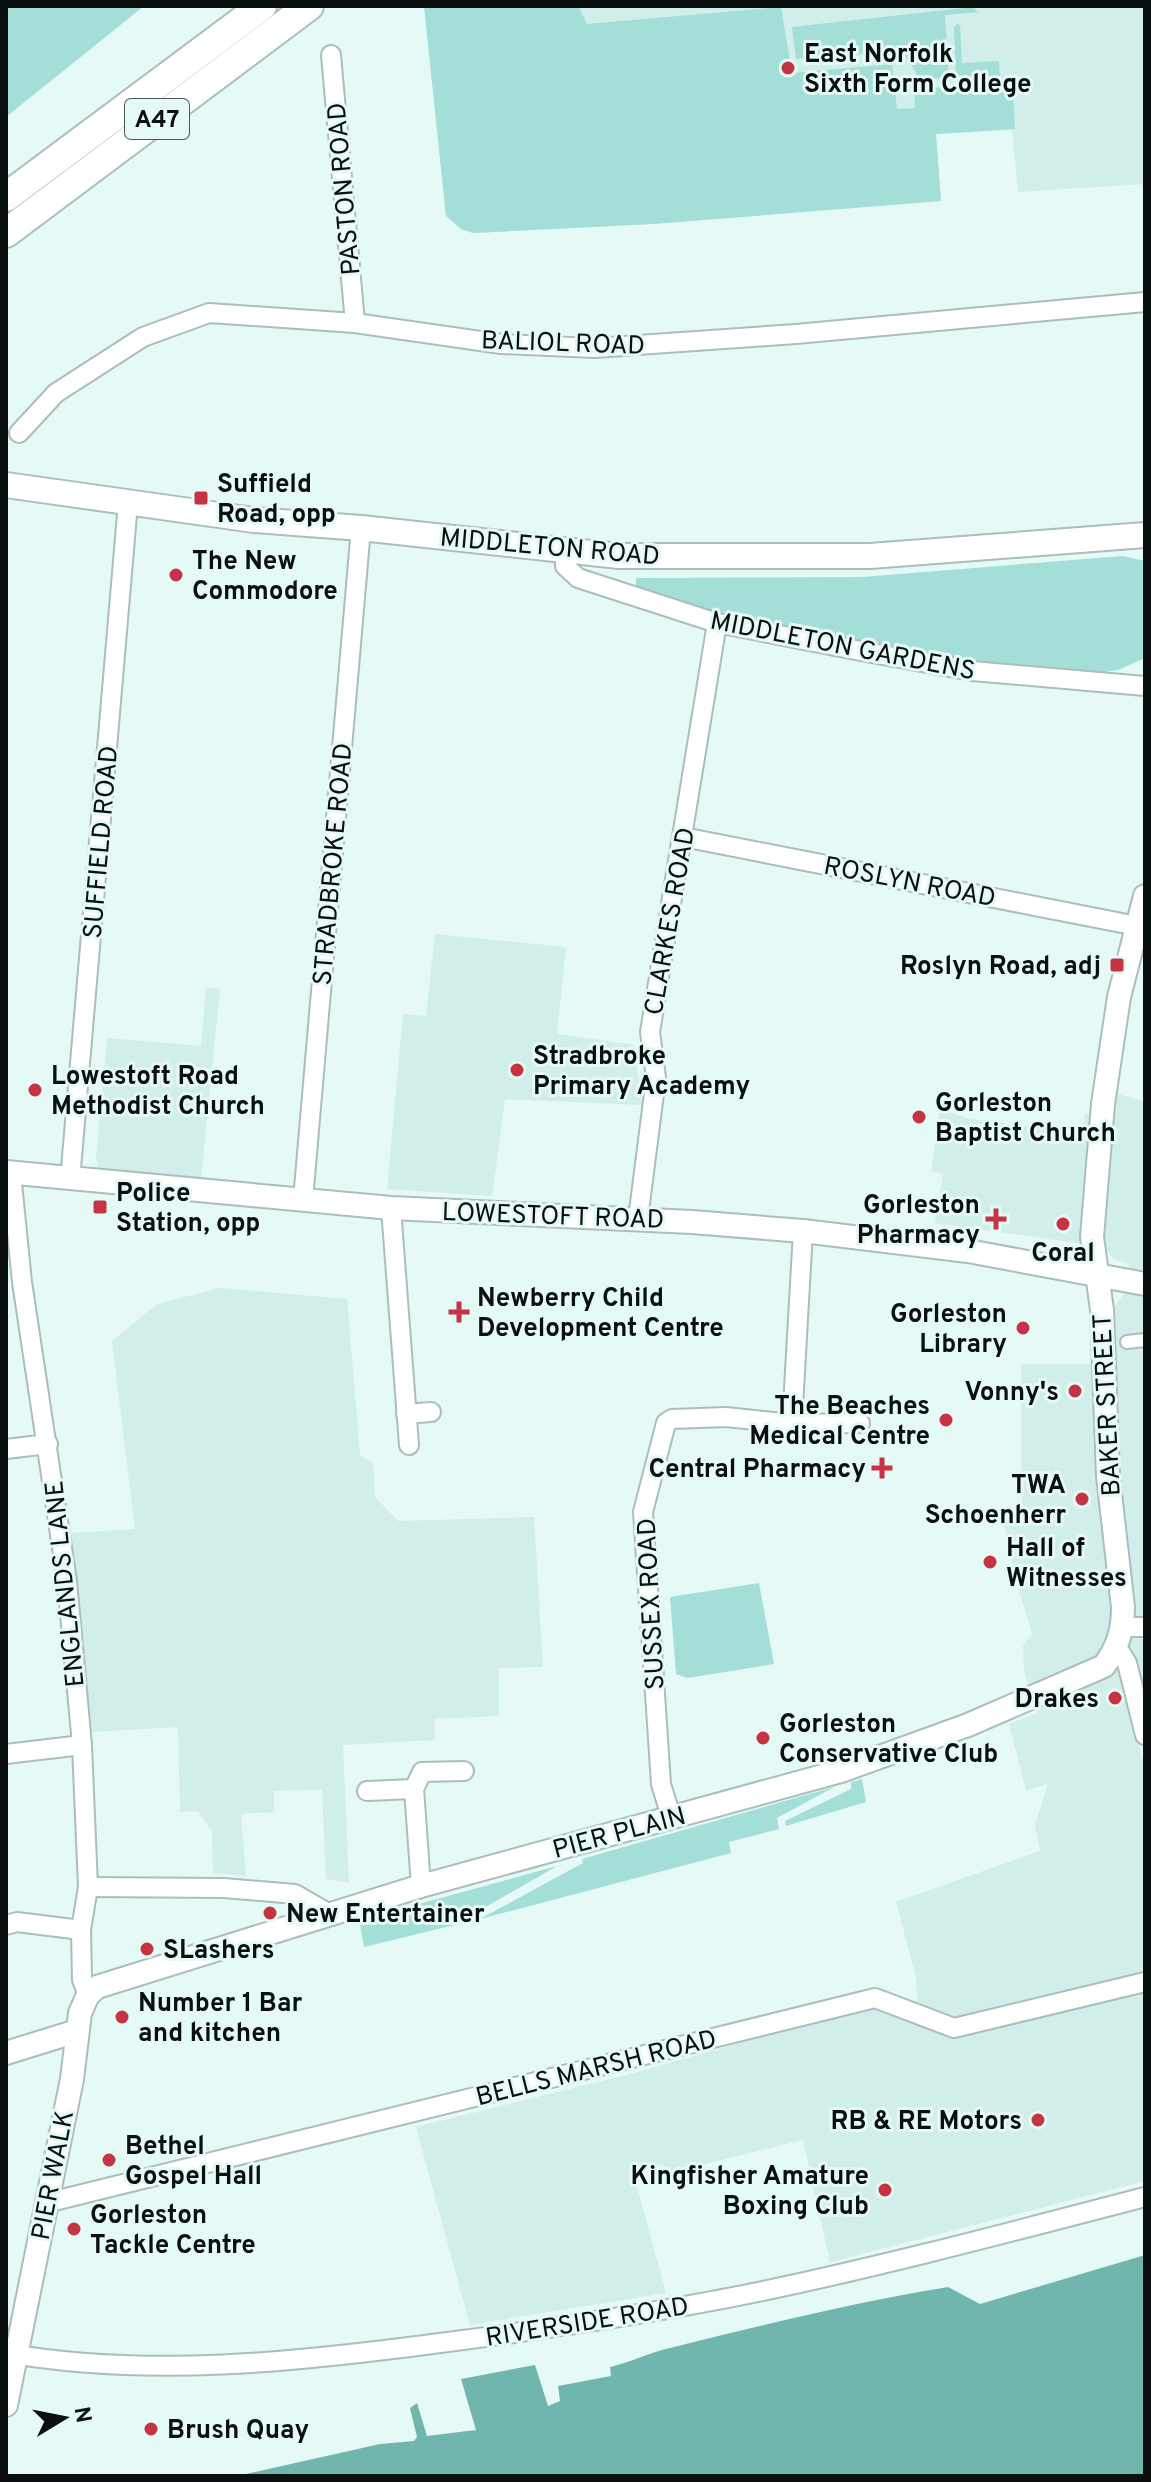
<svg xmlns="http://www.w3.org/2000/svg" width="1151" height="2482" font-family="Overpass,sans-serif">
	<rect width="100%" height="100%" fill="#e5f9f6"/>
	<g fill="#d1eeea">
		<path d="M424,6H1145V184L1018,192L1012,130L936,134L941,201L653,224L473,233L461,229L446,216Z"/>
		<path d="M435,934L566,947L557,1034L634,1045L642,1105L505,1099L492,1196L387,1189L403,1014L426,1016Z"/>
		<path d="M206,988L220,989L201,1178L99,1169L96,1158L107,1038L201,1046Z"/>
		<path d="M1117,1094L1145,1101V1710H1131L1145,1770V2181L830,2262L803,2140L668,2173L663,2165L633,2172L666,2293L470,2325L416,2127L638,2072L843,2013L918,2000L915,1973L896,1902L1040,1851L1035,1825L1048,1784L1026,1790L1009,1724L1037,1713L1024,1671L1023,1646L1032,1634L1013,1570L1004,1523L1022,1521L1021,1364H1109L1114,1307L1126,1291L1129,1264L1114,1259L1105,1247L935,1223L943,1174L931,1171L940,1109L967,1118L1055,1130L1083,1129L1085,1114L1113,1118Z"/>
		<path d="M220,1288L347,1299L360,1455L373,1463L375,1497L398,1521L534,1517L543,1667L499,1668V1716L434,1719L435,1740L343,1745L349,1883L326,1879L322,1790L274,1791V1812L241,1814L246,1876L213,1873L212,1832L198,1811L180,1812L178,1727L92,1732L70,1533L135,1529L112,1341L157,1304Z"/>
	</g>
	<g fill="#a3dfd7">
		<path d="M6,6H144L6,117Z"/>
		<path d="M424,6H578L587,24L781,7L792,73L892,64L897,109L915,108L914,89L1012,83L1015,129L936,134L941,201L653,224L473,233L461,229L446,216Z"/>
		<path d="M973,7L978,12L945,15L949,78L920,79L902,51L796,59L792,27Z"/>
		<path d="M957,24L960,25L962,63L999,61L1000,76H956L954,27Z"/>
		<path d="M1123,556L1145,561V658L1118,670L1089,674L962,659L735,620L636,593V578L862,577Z"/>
		<path d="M759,1583L774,1664L688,1678L676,1674L670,1597Z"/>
		<path d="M862,1779L866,1802L786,1826L785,1821L851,1789V1782Z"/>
		<path d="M834,1787L777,1818L779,1829L729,1842L731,1853L480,1919L583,1863L582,1859Z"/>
		<path d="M557,1866L470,1916L467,1922L364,1947L360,1924L364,1923V1919Z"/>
	</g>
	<path fill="#71b6ad" d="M1145,2255V2476H237L380,2444L414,2441L417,2437L410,2408L417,2403L427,2436L476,2430L461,2379L535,2365L548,2406L560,2401L558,2386L611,2376L610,2367C628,2363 644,2355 662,2350C757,2326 852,2303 948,2287L980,2304Z"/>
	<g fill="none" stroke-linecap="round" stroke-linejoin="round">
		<defs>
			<path id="pedestrian" d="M1127,1342L1145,1340"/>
			<g id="minor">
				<path d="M331,55L355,323"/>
				<path d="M19,433L56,393L143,337L209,313L355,323L501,344L595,348L796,334L1145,302"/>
				<path d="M565,553V566L578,578L717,623L866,652L972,671L1145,686"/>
				<path d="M683,837L1137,926"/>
				<path d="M11,1173L22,1282L67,1581L82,1745L88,1887L81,1930L82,1980L88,1995"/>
				<path d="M70,1180L128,503"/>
				<path d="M303,1200L361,528"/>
				<path d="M391,1208L409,1445"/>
				<path d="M638,1219L656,1078L650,1032L717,623"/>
				<path d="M406,1414L431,1412"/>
				<path d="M792,1424L860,1423"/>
				<path d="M6,1449L48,1444"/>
				<path d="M1123,1627H1145"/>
				<path d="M1117,1647L1127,1663L1145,1735"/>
				<path d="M6,1754L82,1745"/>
				<path d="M367,1791L414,1789"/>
				<path d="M671,1817L661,1784L643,1512L666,1423L672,1419L726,1417L792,1424L803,1231"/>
				<path d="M421,1886L414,1789L422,1772L464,1771"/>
				<path d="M88,1887L224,1888L295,1894L328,1913"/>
				<path d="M6,1925L17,1922L81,1930"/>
				<path d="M46,2203L875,1998L954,2028L1145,1982"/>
				<path d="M6,2353C149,2378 297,2362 440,2343C548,2329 656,2313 763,2291C891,2264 1018,2230 1145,2197"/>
			</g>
			<g id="tertiary">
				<path d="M6,1172L391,1208L692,1222L803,1231L968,1251L1145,1284"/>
				<path d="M6,2053L77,2031"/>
				<path d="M6,2405L72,2079L80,2013L88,1995L97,1987L421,1886L841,1771L968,1725L1104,1666C1118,1647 1123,1630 1123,1607L1108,1476L1102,1310L1092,1237L1103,1104L1119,997L1145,896"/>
			</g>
			<path id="secondary" d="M6,485L254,520L361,528L619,556H870L1145,535"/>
			<g id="trunk">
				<path d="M6,197L262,6"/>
				<path d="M6,233L309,6"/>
			</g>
		</defs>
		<use href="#pedestrian" stroke="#abbebb" stroke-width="16"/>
		<use href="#minor" stroke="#abbebb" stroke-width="22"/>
		<use href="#tertiary" stroke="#abbebb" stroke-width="26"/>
		<use href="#secondary" stroke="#abbebb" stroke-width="28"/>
		<use href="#trunk" stroke="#abbebb" stroke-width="32"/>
		<use href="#pedestrian" stroke="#fff" stroke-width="12"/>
		<use href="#minor" stroke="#fff" stroke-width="18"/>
		<use href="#tertiary" stroke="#fff" stroke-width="22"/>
		<use href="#secondary" stroke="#fff" stroke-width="24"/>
		<use href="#trunk" stroke="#fff" stroke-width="28"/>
	</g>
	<g fill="#c43443" stroke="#e5f9f6" stroke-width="3">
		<circle cx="788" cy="68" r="8"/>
		<rect x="193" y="490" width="16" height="16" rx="4"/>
		<circle cx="176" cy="575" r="8"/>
		<rect x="1109" y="957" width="16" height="16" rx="4"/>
		<circle cx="517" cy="1070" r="8"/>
		<circle cx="35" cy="1090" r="8"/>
		<circle cx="919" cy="1117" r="8"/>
		<rect x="92" y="1199" width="16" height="16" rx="4"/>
		<path d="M992 1207h8v8h8v8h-8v8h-8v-8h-8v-8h8z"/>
		<circle cx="1063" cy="1224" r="8"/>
		<path d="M455 1300h8v8h8v8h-8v8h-8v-8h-8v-8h8z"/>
		<circle cx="1023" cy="1328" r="8"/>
		<circle cx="1075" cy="1391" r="8"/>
		<circle cx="946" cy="1420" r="8"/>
		<path d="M878 1456h8v8h8v8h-8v8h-8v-8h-8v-8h8z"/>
		<circle cx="1082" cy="1499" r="8"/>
		<circle cx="990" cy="1562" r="8"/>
		<circle cx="1115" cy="1698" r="8"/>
		<circle cx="763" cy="1738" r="8"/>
		<circle cx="270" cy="1913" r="8"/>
		<circle cx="147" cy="1949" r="8"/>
		<circle cx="122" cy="2017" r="8"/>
		<circle cx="1038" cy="2120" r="8"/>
		<circle cx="109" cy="2160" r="8"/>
		<circle cx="885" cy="2190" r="8"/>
		<circle cx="74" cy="2229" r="8"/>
		<circle cx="151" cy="2429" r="8"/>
	</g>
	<g text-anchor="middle" stroke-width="6" stroke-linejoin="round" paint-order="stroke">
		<rect fill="#e5f9f6" stroke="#4c5655" stroke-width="2" x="125" y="99" width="64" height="40" rx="6"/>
		<g font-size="24" font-weight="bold" fill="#0a1010">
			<text x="157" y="127">A47</text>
		</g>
		<g font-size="26" font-weight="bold" fill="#0a1010" stroke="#e5f9f6" text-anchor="start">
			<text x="804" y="62">East Norfolk<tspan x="804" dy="30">Sixth Form College</tspan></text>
			<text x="217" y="492">Suffield<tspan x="217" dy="30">Road, opp</tspan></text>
			<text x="192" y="569">The New<tspan x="192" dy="30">Commodore</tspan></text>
			<text x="1101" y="974" text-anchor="end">Roslyn Road, adj</text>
			<text x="533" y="1064">Stradbroke<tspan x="533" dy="30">Primary Academy</tspan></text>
			<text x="51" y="1084">Lowestoft Road<tspan x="51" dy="30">Methodist Church</tspan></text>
			<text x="935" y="1111">Gorleston<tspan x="935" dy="30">Baptist Church</tspan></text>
			<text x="116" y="1201">Police<tspan x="116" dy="30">Station, opp</tspan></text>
			<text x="980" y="1213" text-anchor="end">Gorleston<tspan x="980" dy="30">Pharmacy</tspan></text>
			<text x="1063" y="1261" text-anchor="middle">Coral</text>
			<text x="477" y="1306">Newberry Child<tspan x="477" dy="30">Development Centre</tspan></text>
			<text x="1007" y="1322" text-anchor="end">Gorleston<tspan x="1007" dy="30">Library</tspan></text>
			<text x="1059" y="1400" text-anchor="end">Vonny's</text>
			<text x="930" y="1414" text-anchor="end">The Beaches<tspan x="930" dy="30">Medical Centre</tspan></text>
			<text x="866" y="1477" text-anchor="end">Central Pharmacy</text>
			<text x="1066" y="1493" text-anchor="end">TWA<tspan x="1066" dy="30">Schoenherr</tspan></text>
			<text x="1006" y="1556">Hall of<tspan x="1006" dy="30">Witnesses</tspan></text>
			<text x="1099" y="1707" text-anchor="end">Drakes</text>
			<text x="779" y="1732">Gorleston<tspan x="779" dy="30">Conservative Club</tspan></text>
			<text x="286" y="1922">New Entertainer</text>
			<text x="163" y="1958">SLashers</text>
			<text x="138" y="2011">Number 1 Bar<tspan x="138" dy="30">and kitchen</tspan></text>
			<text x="1022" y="2129" text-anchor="end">RB &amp; RE Motors</text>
			<text x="125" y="2154">Bethel<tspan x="125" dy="30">Gospel Hall</tspan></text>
			<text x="869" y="2184" text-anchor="end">Kingfisher Amature<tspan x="869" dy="30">Boxing Club</tspan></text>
			<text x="90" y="2223">Gorleston<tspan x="90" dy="30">Tackle Centre</tspan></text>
			<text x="167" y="2438">Brush Quay</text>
		</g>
		<g font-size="26" fill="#0a1010" stroke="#e5f9f6">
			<text transform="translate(343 189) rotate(-95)" y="9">PASTON ROAD</text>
			<text transform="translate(563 342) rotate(2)" y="9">BALIOL ROAD</text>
			<text transform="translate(550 546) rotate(5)" y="9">MIDDLETON ROAD</text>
			<text transform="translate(843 645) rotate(11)" y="9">MIDDLETON GARDENS</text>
			<text transform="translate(100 842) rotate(-85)" y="9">SUFFIELD ROAD</text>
			<text transform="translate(332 864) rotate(-85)" y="9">STRADBROKE ROAD</text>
			<text transform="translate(910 881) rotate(11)" y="9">ROSLYN ROAD</text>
			<text transform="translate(669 921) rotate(-80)" y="9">CLARKES ROAD</text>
			<text transform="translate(553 1215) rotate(2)" y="9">LOWESTOFT ROAD</text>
			<text transform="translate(1106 1405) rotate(-93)" y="9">BAKER STREET</text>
			<text transform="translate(64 1584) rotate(-96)" y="9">ENGLANDS LANE</text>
			<text transform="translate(650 1604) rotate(-93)" y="9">SUSSEX ROAD</text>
			<text transform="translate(619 1832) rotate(-15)" y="9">PIER PLAIN</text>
			<text transform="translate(596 2067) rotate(-14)" y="9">BELLS MARSH ROAD</text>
			<text transform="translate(52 2175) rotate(-79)" y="9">PIER WALK</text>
			<text transform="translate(587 2321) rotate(-9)" y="9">RIVERSIDE ROAD</text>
		</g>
	</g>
	<rect width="1151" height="2482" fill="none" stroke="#0a1010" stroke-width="16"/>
	<g transform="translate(64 2418) rotate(80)" stroke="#e5f9f6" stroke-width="6" paint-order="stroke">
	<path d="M0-6L14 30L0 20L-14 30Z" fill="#0a1010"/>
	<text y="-12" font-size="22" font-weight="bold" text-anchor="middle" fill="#0a1010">N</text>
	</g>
</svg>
